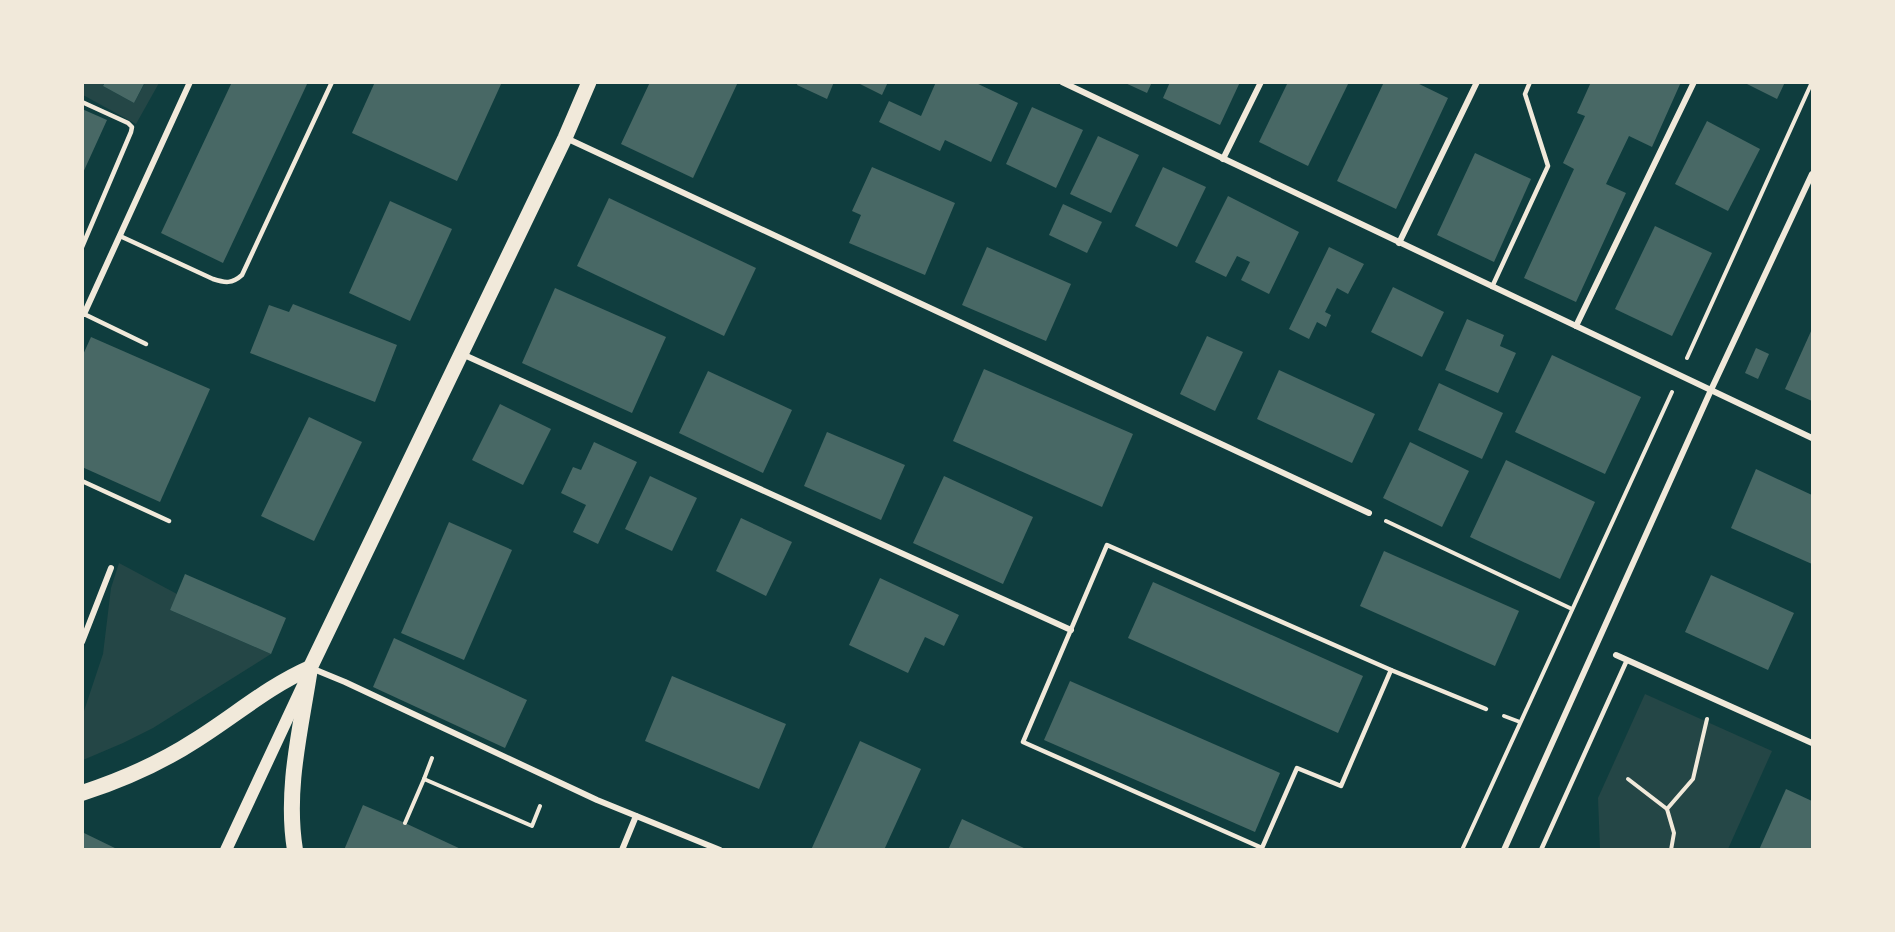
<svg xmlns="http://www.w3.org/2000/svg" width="1895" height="932" font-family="'Noto Serif',serif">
	<rect width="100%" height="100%" fill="#0f3d3e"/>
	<g fill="#244646">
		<path d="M83,83H103V86L134,103L145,83H159L136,124L83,95Z"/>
		<path d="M119,563L177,594L170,610L271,654L153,728L123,743L83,760V714L103,654L111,588Z"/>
		<path d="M1645,694L1772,751L1728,849H1600L1598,798Z"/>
	</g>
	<g fill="#486865">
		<path d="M105,82H145L134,103L103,86Z"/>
		<path d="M232,82H308L223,263L161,233Z"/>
		<path d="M375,82H502L457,181L352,133Z"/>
		<path d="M650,82H738L693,178L621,144Z"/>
		<path d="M798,82H834L827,99L797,85Z"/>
		<path d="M856,82H888L882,95Z"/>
		<path d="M936,82H974L1018,103L991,162L945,140L940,151L879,122L889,101L921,116Z"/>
		<path d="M1123,82H1152L1147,93Z"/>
		<path d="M1170,82H1240L1220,125L1163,98Z"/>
		<path d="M1288,82H1349L1308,166L1259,142Z"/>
		<path d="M1384,82H1415L1448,98L1396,209L1337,181Z"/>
		<path d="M1591,82H1681L1652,147L1629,136L1606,184L1626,193L1576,302L1524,278L1574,169L1563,163L1585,116L1577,113Z"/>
		<path d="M1743,82H1785L1777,99Z"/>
		<path d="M1032,107L1083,130L1056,188L1006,164Z"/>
		<path d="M82,109L107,120L82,175Z"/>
		<path d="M1707,121L1760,149L1728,211L1675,184Z"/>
		<path d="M1098,136L1139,155L1111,213L1070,194Z"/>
		<path d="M1475,153L1531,179L1494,262L1437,235Z"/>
		<path d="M872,167L955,203L925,275L849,243L861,215L852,211Z"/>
		<path d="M1163,167L1206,187L1177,247L1135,226Z"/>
		<path d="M1228,196L1299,232L1269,294L1241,280L1250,262L1237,256L1226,277L1195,262Z"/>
		<path d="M609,198L756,268L724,336L577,266Z"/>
		<path d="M390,201L452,229L410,321L349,293Z"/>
		<path d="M1063,204L1102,222L1087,253L1049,235Z"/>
		<path d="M1655,226L1712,253L1672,336L1615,309Z"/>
		<path d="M987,247L1071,284L1046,341L962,305Z"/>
		<path d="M1329,247L1364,264L1348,294L1337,288L1325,312L1331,315L1326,327L1317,322L1309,339L1289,329Z"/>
		<path d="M1393,287L1444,312L1422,357L1371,332Z"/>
		<path d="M555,288L666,337L632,413L522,363Z"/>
		<path d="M293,304L397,345L375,402L250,353L269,305L289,312Z"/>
		<path d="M1467,319L1504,335L1500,346L1516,353L1498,393L1445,370Z"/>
		<path d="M1812,329V401L1785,389Z"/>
		<path d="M1207,336L1243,352L1215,411L1180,394Z"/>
		<path d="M91,337L210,389L160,502L82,467V357Z"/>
		<path d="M1756,348L1769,354L1758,379L1745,373Z"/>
		<path d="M1552,355L1641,397L1605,474L1515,432Z"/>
		<path d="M984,369L1133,434L1102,507L953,441Z"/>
		<path d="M1279,370L1375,414L1352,463L1257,419Z"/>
		<path d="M708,371L792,410L763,473L679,433Z"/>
		<path d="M1439,383L1503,413L1482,459L1418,430Z"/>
		<path d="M500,404L551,429L523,485L472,460Z"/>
		<path d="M309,417L362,442L314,541L261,516Z"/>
		<path d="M827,432L905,465L881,520L804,486Z"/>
		<path d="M594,442L637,462L598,544L573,532L586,505L561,493L573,467L581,470Z"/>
		<path d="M1410,442L1469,471L1442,527L1383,498Z"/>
		<path d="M1506,460L1595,502L1560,579L1470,537Z"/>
		<path d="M1756,469L1812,495V564L1731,528Z"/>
		<path d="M650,476L697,498L672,551L625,529Z"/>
		<path d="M944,476L1033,517L1003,584L913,543Z"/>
		<path d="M741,518L792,542L766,596L716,571Z"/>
		<path d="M449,522L512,550L464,660L401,633Z"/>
		<path d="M1384,551L1519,611L1495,666L1360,606Z"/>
		<path d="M185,574L286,618L271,654L170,610Z"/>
		<path d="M1711,575L1794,613L1768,670L1685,632Z"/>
		<path d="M880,578L959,615L944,646L925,637L908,673L849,645Z"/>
		<path d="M1153,582L1363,676L1338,733L1128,638Z"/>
		<path d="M394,638L527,700L505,748L373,687Z"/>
		<path d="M672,676L786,724L759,789L645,741Z"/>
		<path d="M1070,681L1280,773L1255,832L1044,740Z"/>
		<path d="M860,741L921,769L884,850H811Z"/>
		<path d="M1786,789L1812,801V850H1759Z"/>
		<path d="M363,805L405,823L463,850H344Z"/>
		<path d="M962,819L1028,850H948Z"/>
		<path d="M84,833L119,850H82Z"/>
	</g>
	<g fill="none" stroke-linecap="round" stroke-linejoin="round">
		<g stroke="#f1e9da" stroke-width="4">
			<path d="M1687,358L1812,82"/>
			<path d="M1386,521L1572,609"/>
			<path d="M1504,716L1520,722"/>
			<path d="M424,779L432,758"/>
			<path d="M1628,779L1667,809"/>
			<path d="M405,823L424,779L532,826L540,806"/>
			<path d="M1462,850L1672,392"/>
			<path d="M1671,850L1674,833L1667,809L1693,779L1707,719"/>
		</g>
		<g stroke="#f1e9da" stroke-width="4.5">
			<path d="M82,102L128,123L132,127L131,132L82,247"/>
			<path d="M120,236L213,279C225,283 232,284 242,275L332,82"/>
			<path d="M1492,287L1548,166L1525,94L1530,82"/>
			<path d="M82,316L84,314L146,344"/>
			<path d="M82,481L169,521"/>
			<path d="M1107,545L1391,670L1341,786L1297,768L1262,848L1023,742Z"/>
			<path d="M1391,670L1486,709"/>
			<path d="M1541,850L1627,660"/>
		</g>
		<g stroke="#f1e9da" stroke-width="6">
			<path d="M1062,82L1812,438"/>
			<path d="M566,138L1369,513"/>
			<path d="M1223,159L1261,82"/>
			<path d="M1399,243L1477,82"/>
			<path d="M84,314L190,82"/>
			<path d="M1576,326L1694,82"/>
			<path d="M462,354L1071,630"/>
			<path d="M82,642L111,568"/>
			<path d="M1616,655L1812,743"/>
			<path d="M311,668L345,682L597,800L720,850"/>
			<path d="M622,850L636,816"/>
			<path d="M1504,850L1711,390L1812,174"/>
		</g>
		<path stroke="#f1e9da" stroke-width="12" d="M226,850L304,683"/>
		<path stroke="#f1e9da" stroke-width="15" d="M310,668L565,138L589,82"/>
		<g stroke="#f1e9da" stroke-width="16">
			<path d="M82,793C122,780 162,762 196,740C236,715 267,687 310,668"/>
			<path d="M295,850C285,789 301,728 310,668"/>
		</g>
	</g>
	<rect width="1895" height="932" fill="none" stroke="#f1e9da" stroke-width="168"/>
</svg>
